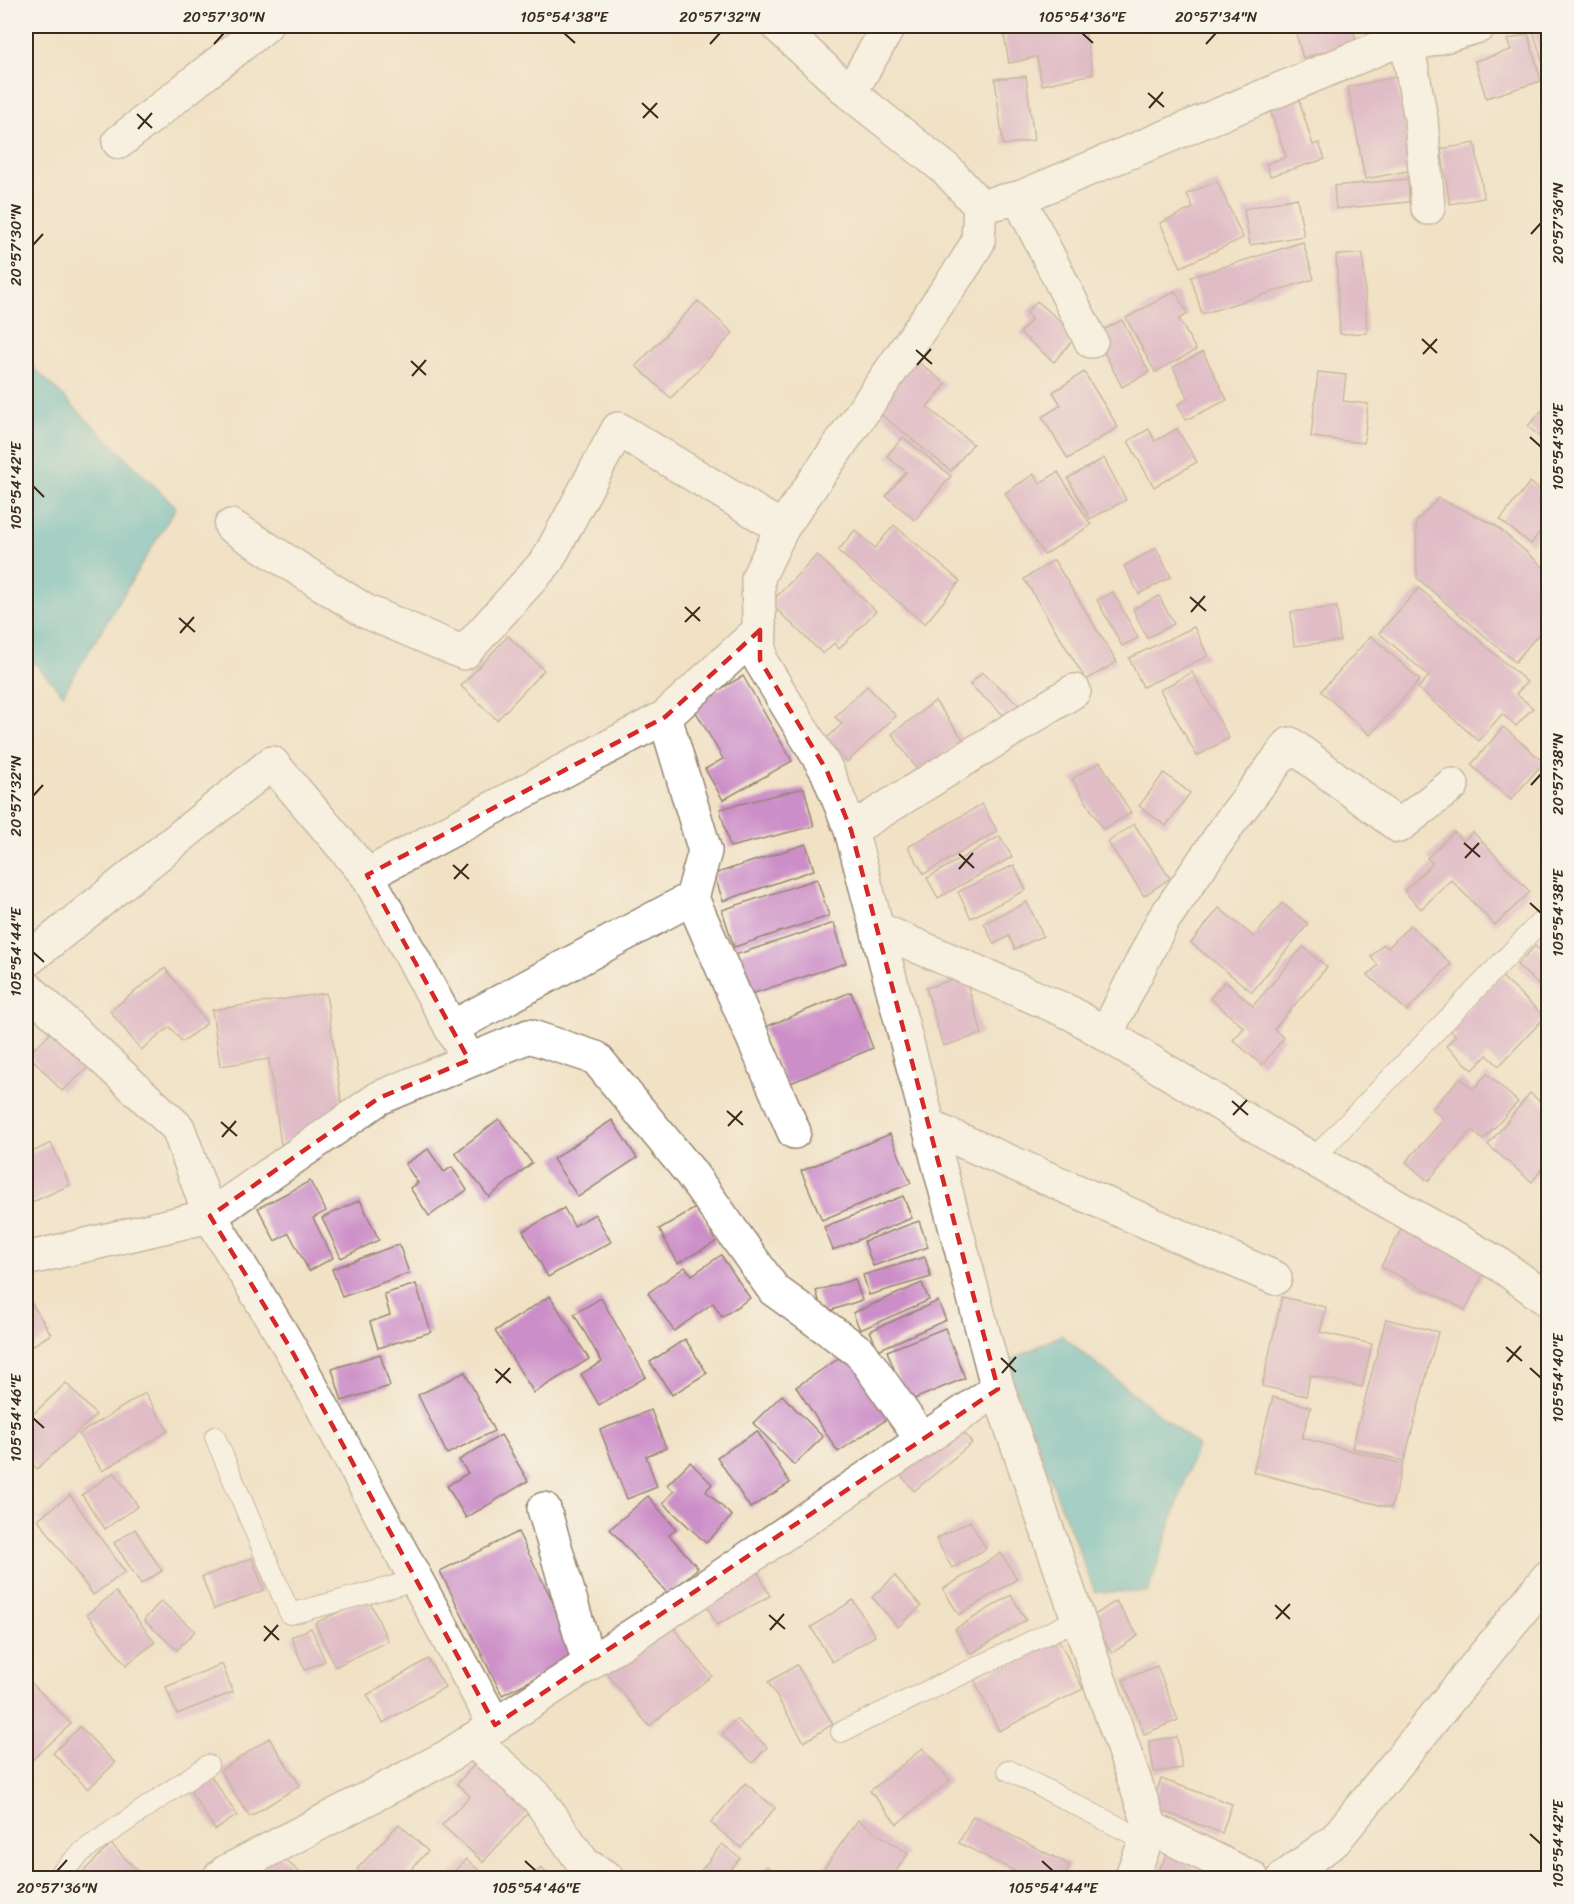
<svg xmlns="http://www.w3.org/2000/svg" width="1574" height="1904" font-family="Sriracha,sans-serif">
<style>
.water{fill:#48b7c0;stroke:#42706f;stroke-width:1.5}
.building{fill:#cc8ec8}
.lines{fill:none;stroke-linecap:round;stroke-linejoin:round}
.lane-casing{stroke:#968672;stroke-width:22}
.street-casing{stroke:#968672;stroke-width:36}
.lane{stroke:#fff;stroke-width:20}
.street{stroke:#fff;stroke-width:33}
.marked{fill:none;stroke:#d62828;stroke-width:4.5;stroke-dasharray:12 8;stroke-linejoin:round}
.ticks{fill:none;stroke:#3b2a1e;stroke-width:2}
.neatline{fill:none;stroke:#3b2a1e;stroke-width:2}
.ticks-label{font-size:15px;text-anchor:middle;fill:#3b2a1e}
</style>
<rect width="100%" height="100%" fill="#f7f3e8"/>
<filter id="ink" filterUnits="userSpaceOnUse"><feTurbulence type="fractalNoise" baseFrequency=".0167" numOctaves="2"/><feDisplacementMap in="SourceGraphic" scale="12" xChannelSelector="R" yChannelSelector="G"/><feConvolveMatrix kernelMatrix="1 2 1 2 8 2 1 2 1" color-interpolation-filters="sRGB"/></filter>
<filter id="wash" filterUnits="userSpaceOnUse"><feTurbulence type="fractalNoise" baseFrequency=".008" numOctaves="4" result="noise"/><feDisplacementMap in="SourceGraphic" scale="24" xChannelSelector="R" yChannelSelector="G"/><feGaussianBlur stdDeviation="1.35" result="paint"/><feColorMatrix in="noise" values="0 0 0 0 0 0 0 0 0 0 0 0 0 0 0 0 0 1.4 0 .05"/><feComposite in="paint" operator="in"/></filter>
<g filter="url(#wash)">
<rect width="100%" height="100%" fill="#f1e2c6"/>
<g class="water">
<path d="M26,360L176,507L63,694L26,654Z"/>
<path d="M1061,1335L1197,1445L1148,1592H1095L1005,1363Z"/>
</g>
<g id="blocks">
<g class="building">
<path d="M1049,26H1084L1093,74L1042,85L1037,57L1009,63L1004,34Z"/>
<path d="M1294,26H1352L1357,43L1303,58Z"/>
<path d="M1532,26H1548V59L1542,61Z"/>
<path d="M1528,34L1541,81L1486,98L1475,61L1511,50L1507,40Z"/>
<path d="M1026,76L1034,140L1003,145L995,79Z"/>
<path d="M1396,77L1413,170L1365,179L1348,87Z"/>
<path d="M1296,90L1313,145L1319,143L1325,159L1270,176L1266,164L1286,157L1270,110Z"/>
<path d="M1475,143L1484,198L1450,204L1441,149Z"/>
<path d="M1408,179L1409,202L1336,209L1334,186Z"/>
<path d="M1217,181L1243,238L1181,267L1160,223L1193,208L1187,194Z"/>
<path d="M1297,198L1304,236L1250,245L1244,209Z"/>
<path d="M1303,242L1314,279L1202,314L1191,277Z"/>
<path d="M1363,254L1367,333L1340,334L1336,255Z"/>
<path d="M1175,291L1188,314L1179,319L1196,350L1155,372L1126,318Z"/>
<path d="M698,301L733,333L671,398L636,366Z"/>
<path d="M1037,301L1077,335L1054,362L1020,333L1031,320L1027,312Z"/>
<path d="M1122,320L1149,372L1122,387L1095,334Z"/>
<path d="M1203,352L1227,400L1186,420L1178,404L1188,399L1173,367Z"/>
<path d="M913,358L946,384L927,407L973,444L951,471L873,408Z"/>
<path d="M1084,372L1118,427L1068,459L1042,417L1061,405L1053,392Z"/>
<path d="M1318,372L1346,375L1343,401L1368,404L1364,443L1311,437Z"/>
<path d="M1548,404V441L1546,443L1528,426Z"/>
<path d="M1149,429L1155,441L1177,429L1197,462L1154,487L1128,441Z"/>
<path d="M903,437L951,476L915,520L886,496L906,472L887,456Z"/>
<path d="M1104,458L1126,500L1090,519L1068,478Z"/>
<path d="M1058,472L1091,525L1044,555L1005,493L1034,474L1040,483Z"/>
<path d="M1530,482L1548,497V521L1531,544L1500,520Z"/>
<path d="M1438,498L1495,525L1548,571V581L1544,586L1548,590V623L1515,662L1417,578L1416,522Z"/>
<path d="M894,525L960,581L925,624L838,551L855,530L875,548Z"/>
<path d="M1156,548L1171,577L1139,594L1124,566Z"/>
<path d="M817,555L876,611L839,649L834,643L823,654L770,603Z"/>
<path d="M1054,560L1117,662L1086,680L1024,579Z"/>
<path d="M1419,588L1527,682L1516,694L1533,708L1516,726L1502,714L1479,741L1418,688L1429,676L1379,633Z"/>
<path d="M1113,592L1138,638L1122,646L1097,600Z"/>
<path d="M1159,596L1174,624L1147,638L1133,609Z"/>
<path d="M1337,607L1340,641L1294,646L1291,612Z"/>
<path d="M1194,627L1208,656L1143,687L1129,658Z"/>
<path d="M508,636L544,670L497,720L461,686Z"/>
<path d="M1371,636L1420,680L1370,735L1321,691Z"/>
<path d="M982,672L1020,706L1008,719L970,685Z"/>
<path d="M1192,672L1229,738L1197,756L1160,690Z"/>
<path d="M743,676L792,761L723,800L705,769L723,759L692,705Z"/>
<path d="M867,686L896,716L847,762L826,739L842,724L835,717Z"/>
<path d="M935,701L963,739L919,772L892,734Z"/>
<path d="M1503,727L1544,762L1511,800L1471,765Z"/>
<path d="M1100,762L1131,813L1103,829L1072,779Z"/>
<path d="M1164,773L1190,793L1166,826L1139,806Z"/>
<path d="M804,788L814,826L730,847L720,809Z"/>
<path d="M982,804L997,831L924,874L908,847Z"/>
<path d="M1134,824L1170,878L1144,896L1108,842Z"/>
<path d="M1454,832L1463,841L1473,832L1530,892L1495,925L1451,880L1421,909L1404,891L1433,863L1427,858Z"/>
<path d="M1000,836L1012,857L938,898L927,878Z"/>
<path d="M806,844L814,870L723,901L714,874Z"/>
<path d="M1014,865L1026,890L971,918L958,892Z"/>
<path d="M817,879L829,916L734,947L722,910Z"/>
<path d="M1027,902L1043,936L1015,949L1009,936L994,944L984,923Z"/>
<path d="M1282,903L1308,924L1252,992L1191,943L1219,908L1254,937Z"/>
<path d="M834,923L846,963L748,995L735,955Z"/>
<path d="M1410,925L1451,964L1407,1011L1368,975L1378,965L1371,957L1383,944L1388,948Z"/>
<path d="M1535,946L1548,958V993L1517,965Z"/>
<path d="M1303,947L1327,967L1274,1029L1284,1038L1262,1065L1233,1040L1244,1028L1210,998L1225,981L1253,1006Z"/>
<path d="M165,968L207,1023L182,1042L170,1027L141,1050L110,1011Z"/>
<path d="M1500,975L1545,1017L1499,1066L1487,1055L1473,1070L1446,1046L1456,1036L1449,1029Z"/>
<path d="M965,976L982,1034L943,1046L926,988Z"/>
<path d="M851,992L873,1048L786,1085L763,1028Z"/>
<path d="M326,993L342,1106L281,1145L269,1059L220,1066L212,1010Z"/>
<path d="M52,1032L72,1053L79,1046L94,1062L62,1091L28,1054Z"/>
<path d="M1487,1074L1518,1102L1483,1140L1472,1130L1428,1181L1406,1162L1444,1119L1432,1109L1460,1078L1473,1089Z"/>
<path d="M1530,1093L1548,1108V1161L1532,1182L1488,1145Z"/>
<path d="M499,1119L532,1163L489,1197L455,1153Z"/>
<path d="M612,1120L637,1158L578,1197L553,1159Z"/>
<path d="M890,1134L911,1183L822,1220L801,1171Z"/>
<path d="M51,1143L70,1185L26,1205V1155Z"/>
<path d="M428,1149L444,1172L452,1167L467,1190L429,1216L410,1188L418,1183L405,1164Z"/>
<path d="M310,1181L326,1211L313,1218L333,1258L309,1271L289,1233L275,1241L258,1208Z"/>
<path d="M903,1196L912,1218L833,1250L824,1227Z"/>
<path d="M360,1200L379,1240L341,1258L322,1218Z"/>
<path d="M697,1207L716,1242L678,1263L659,1229Z"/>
<path d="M564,1208L574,1226L595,1214L611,1242L548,1277L523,1231Z"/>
<path d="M919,1221L928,1247L873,1266L864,1241Z"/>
<path d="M1403,1226L1486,1269L1465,1310L1381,1267Z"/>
<path d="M399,1244L409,1273L342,1297L332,1269Z"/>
<path d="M721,1255L750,1298L722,1317L713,1303L674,1331L648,1293L685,1267L692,1275Z"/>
<path d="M925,1257L931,1277L869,1295L863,1275Z"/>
<path d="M855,1279L862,1300L823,1313L816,1291Z"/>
<path d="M922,1283L929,1300L860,1330L853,1313Z"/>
<path d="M416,1284L431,1332L378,1348L370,1322L390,1315L384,1294Z"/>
<path d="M26,1294L51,1334L26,1350Z"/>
<path d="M550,1296L589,1359L534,1393L495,1331Z"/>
<path d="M1282,1297L1326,1307L1320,1332L1372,1344L1362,1387L1310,1375L1306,1396L1262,1386Z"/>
<path d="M601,1298L646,1377L599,1405L581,1374L602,1362L574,1314Z"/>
<path d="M938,1301L946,1320L878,1350L870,1331Z"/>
<path d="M1386,1319L1438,1332L1404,1461L1352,1448Z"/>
<path d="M945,1328L965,1378L907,1402L887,1351Z"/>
<path d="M685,1339L707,1373L672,1395L650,1362Z"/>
<path d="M850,1351L893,1415L838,1452L796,1387Z"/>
<path d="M380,1354L390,1386L342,1401L332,1369Z"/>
<path d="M465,1372L494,1431L447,1454L418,1395Z"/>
<path d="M66,1383L96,1415L37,1469L26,1456V1421Z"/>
<path d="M145,1393L168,1431L102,1471L79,1434Z"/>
<path d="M782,1395L823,1437L794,1465L753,1423Z"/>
<path d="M1273,1397L1311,1407L1302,1438L1403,1464L1391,1508L1253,1472Z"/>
<path d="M651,1410L666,1448L646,1456L657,1487L627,1499L600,1430Z"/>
<path d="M959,1426L972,1443L914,1491L900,1474Z"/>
<path d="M757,1431L790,1483L750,1508L717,1457Z"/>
<path d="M501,1435L528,1481L466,1518L447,1486L468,1473L459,1460Z"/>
<path d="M690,1462L712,1484L706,1491L732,1516L706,1543L663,1503L674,1491L667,1485Z"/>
<path d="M114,1472L138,1506L105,1529L82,1495Z"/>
<path d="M70,1495L125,1572L93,1595L38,1519Z"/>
<path d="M648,1496L676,1529L669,1535L698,1568L668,1594L610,1529Z"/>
<path d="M970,1521L986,1549L952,1568L936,1539Z"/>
<path d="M135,1529L162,1571L141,1584L114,1543Z"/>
<path d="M518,1532L580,1656L502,1695L440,1571Z"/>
<path d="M1001,1553L1017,1579L959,1615L943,1589Z"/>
<path d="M252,1558L264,1590L214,1609L202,1577Z"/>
<path d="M756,1569L770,1596L717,1625L703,1598Z"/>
<path d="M895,1576L921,1606L898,1627L872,1597Z"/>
<path d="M116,1592L155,1642L126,1665L87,1614Z"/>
<path d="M1011,1595L1026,1620L971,1654L955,1629Z"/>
<path d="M368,1598L388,1641L335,1667L315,1623Z"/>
<path d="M853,1600L875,1636L832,1662L811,1627Z"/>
<path d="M161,1601L195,1631L177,1650L144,1620Z"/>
<path d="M1116,1601L1138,1636L1112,1653L1090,1618Z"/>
<path d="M668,1621L712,1676L649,1726L605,1671Z"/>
<path d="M311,1628L325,1661L305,1670L291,1637Z"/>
<path d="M1058,1638L1083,1689L999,1731L974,1679Z"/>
<path d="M428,1659L445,1687L383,1723L367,1695Z"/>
<path d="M222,1664L233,1692L177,1714L166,1687Z"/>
<path d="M797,1665L833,1724L804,1742L768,1682Z"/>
<path d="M1157,1666L1178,1720L1144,1734L1123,1680Z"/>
<path d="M26,1677L71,1724L28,1764L26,1761Z"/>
<path d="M736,1719L767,1747L753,1763L722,1735Z"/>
<path d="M80,1727L115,1763L88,1789L53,1753Z"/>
<path d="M1177,1737L1182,1768L1154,1772L1149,1741Z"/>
<path d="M269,1738L300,1785L250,1817L220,1771Z"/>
<path d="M923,1748L950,1781L897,1824L870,1791Z"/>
<path d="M476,1763L529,1812L483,1862L442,1825L470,1796L457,1784Z"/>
<path d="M209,1773L237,1815L215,1830L188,1787Z"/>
<path d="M1161,1779L1232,1804L1222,1833L1151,1807Z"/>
<path d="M745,1783L775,1808L741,1848L711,1823Z"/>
<path d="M973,1816L1070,1865L1063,1878H1028L959,1843Z"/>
<path d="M858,1820L908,1854L891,1878H817Z"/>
<path d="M399,1824L428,1851L403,1878H367L357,1869Z"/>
<path d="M111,1844L138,1871L131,1878H82L79,1876Z"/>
<path d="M722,1844L740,1858L723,1878H695Z"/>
<path d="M275,1851L306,1878H250Z"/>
<path d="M1167,1854L1206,1874L1204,1878H1155Z"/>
<path d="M466,1859L482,1873L477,1878H448Z"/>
<path d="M767,1866L782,1878H757Z"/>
<path d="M541,1868L552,1878H531Z"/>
</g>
</g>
</g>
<g filter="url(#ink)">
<use href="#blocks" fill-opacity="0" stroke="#968672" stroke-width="1.5"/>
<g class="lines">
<g class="lane-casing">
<g id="lane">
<path d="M1313,1159L1548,914"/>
<path d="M215,1437L290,1614L417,1580"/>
<path d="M841,1732L1078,1619"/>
<path d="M1008,1770L1146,1841"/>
<path d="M56,1878L83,1851L208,1765"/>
</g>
</g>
<g class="street-casing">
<g id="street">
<path d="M778,26L850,93L947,170L980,206L978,242L965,264L782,528L758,578L760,660L827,771L851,830L998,1389L1151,1828L1131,1878"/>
<path d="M1406,37L1421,119L1428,208"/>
<path d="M850,93L889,26"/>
<path d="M119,142L265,26"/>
<path d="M1019,198L1091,341"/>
<path d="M980,206L1019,198L1406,37L1416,44L1479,26"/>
<path d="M231,526L365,611L464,653L547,561L618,429L782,528"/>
<path d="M665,717L705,851L692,898L794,1132"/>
<path d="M851,830L1074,691"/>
<path d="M367,875L665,717L760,630"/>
<path d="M878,929L1071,1013L1279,1140L1502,1266L1548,1300"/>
<path d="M26,961L272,763L367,875L469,1060"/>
<path d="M26,987L178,1128L210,1216L292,1351L495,1725"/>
<path d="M451,1028L692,898"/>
<path d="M1106,1034L1162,922L1231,821L1290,744L1399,826L1452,785"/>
<path d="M930,1127L1275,1278"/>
<path d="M26,1259L210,1216L379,1098L529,1036L596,1058L690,1172L774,1290L861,1353L922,1440"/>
<path d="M544,1509L589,1664"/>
<path d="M472,1740L537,1797L584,1864L607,1878"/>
<path d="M1151,1828L1252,1878"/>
<path d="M219,1878L226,1872L445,1758L682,1603L998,1389"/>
<path d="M1284,1878L1335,1840L1548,1577"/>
</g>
</g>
<use href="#lane" class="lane"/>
<use href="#street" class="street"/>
</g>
</g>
<path d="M0 0H1574V1904H0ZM760,630V660L827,771L851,830L998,1389L495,1725L292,1351L210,1216L379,1098L469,1060L367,875L665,717Z" fill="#f1e2c6" fill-opacity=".55" fill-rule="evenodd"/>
<path class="marked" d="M760,630V660L827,771L851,830L998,1389L495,1725L292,1351L210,1216L379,1098L469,1060L367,875L665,717Z"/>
<path class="ticks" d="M564,33L575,43M1082,33L1093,43M214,44L224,33M710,44L720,33M1206,44L1216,33M1148,93L1164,107M642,103L658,118M1149,108L1163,92M137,114L152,128M643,118L657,103M138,129L152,113M1531,234L1541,223M33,245L43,234M1422,339L1437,353M916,350L932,364M1423,354L1437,339M411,361L426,375M917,365L931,349M412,376L426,360M1530,437L1541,447M33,486L44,497M1190,597L1206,611M685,607L700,621M1191,612L1205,596M179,618L195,632M685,622L700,607M180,633L194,617M1531,785L1541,774M33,796L43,785M1464,843L1480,857M959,854L974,868M1465,858L1479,843M453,865L469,879M959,869L973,853M454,879L468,864M1530,903L1541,913M33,952L44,962M1232,1101L1248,1115M727,1111L743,1125M1233,1115L1247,1100M221,1122L237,1136M728,1126L742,1111M222,1137L236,1121M1506,1347L1522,1361M1001,1358L1016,1372M1507,1362L1521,1346M1530,1368L1541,1378M495,1369L511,1383M1002,1373L1016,1357M496,1383L510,1368M33,1418L44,1428M1275,1605L1290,1619M769,1615L785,1629M1276,1619L1290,1604M264,1626L279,1640M770,1630L784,1614M264,1641L278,1625M1530,1834L1541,1844M525,1861L536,1871M1042,1861L1053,1871M57,1871L67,1860"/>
<rect width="1574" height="1904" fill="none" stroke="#f7f3e8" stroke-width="66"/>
<rect x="33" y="33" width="1508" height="1838" class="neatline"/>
<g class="ticks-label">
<text x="224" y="22">20°57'30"N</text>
<text x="564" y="22">105°54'38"E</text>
<text x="720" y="22">20°57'32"N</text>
<text x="1082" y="22">105°54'36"E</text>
<text x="1216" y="22">20°57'34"N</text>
<text transform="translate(1558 223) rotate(-90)" y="5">20°57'36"N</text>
<text transform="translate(16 245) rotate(-90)" y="5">20°57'30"N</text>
<text transform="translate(1558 447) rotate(-90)" y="5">105°54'36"E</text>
<text transform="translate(16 486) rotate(-90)" y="5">105°54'42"E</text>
<text transform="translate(1558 774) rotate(-90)" y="5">20°57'38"N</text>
<text transform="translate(16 796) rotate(-90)" y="5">20°57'32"N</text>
<text transform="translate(1558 913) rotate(-90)" y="5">105°54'38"E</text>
<text transform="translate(16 952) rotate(-90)" y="5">105°54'44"E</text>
<text transform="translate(1558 1378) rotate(-90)" y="5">105°54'40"E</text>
<text transform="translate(16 1418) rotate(-90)" y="5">105°54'46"E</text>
<text transform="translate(1558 1844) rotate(-90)" y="5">105°54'42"E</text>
<text x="57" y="1893">20°57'36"N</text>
<text x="536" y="1893">105°54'46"E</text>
<text x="1053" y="1893">105°54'44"E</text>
</g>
</svg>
